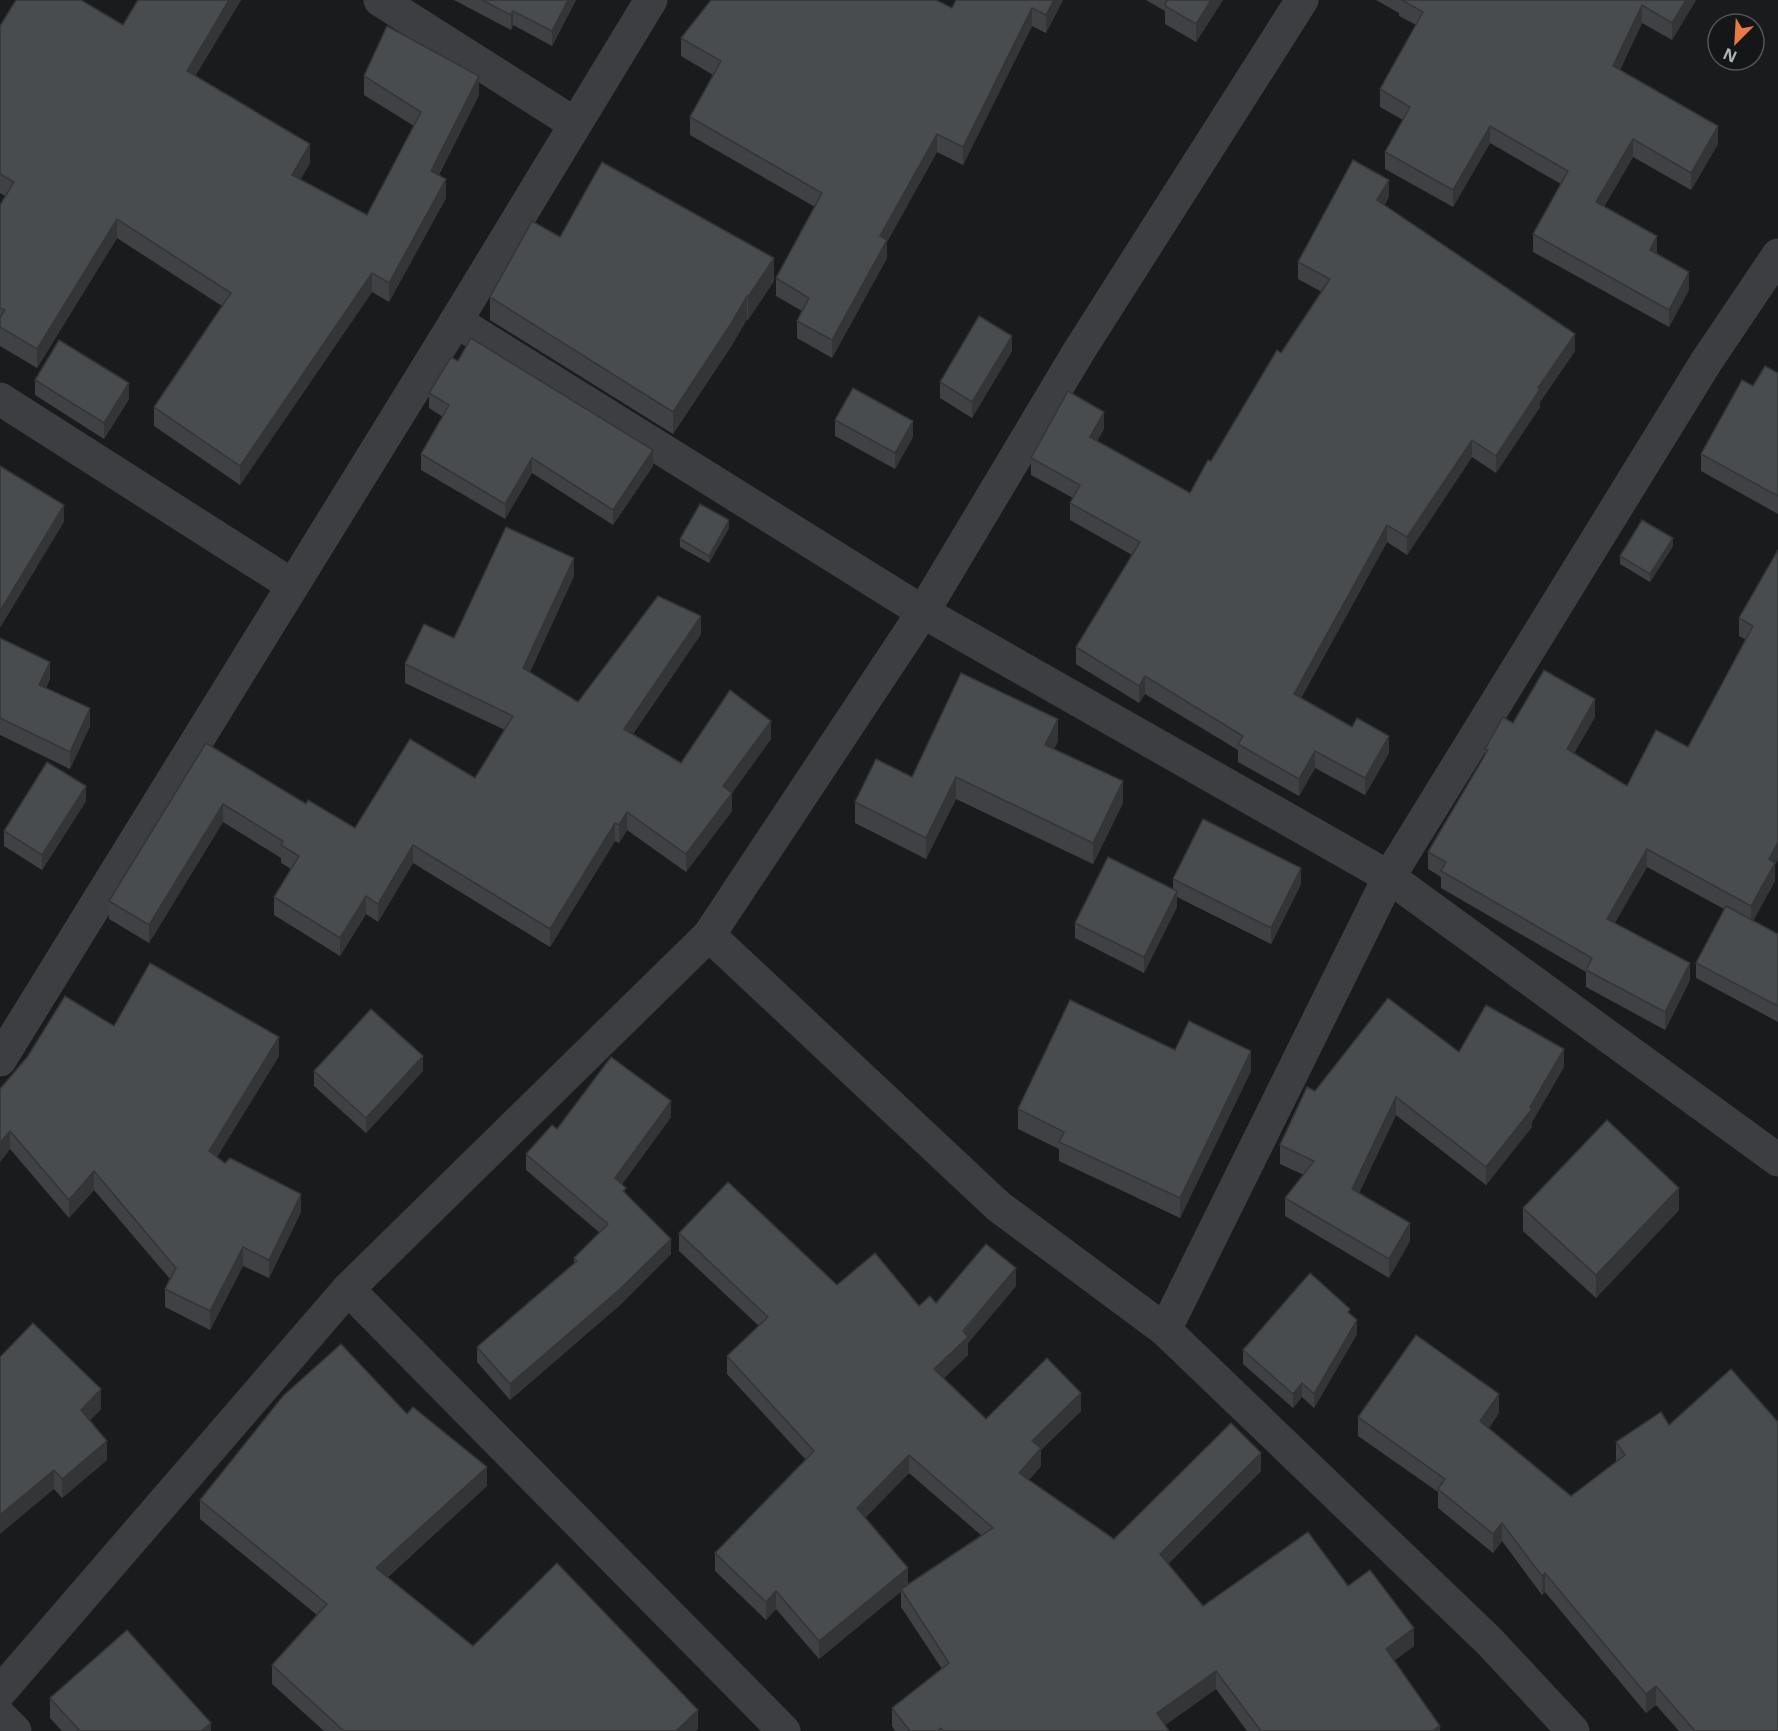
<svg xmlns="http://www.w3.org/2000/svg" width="1778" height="1731" font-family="'Noto Sans',sans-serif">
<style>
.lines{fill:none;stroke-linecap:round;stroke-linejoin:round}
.minor{stroke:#3c3e41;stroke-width:33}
.wall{fill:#3f4144;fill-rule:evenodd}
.shaded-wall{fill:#333537}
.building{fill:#494c4f;stroke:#333537;stroke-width:1.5}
</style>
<rect width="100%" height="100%" fill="#1a1b1d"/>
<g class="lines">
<g class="minor">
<path d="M380,0L575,124"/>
<path d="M456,321L923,612L1389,877L1778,1160"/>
<path d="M0,399L292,585"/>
<path d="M709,935L998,1206L1165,1330"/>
<path d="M0,1060L456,321L651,0"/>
<path d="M0,1692L348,1289"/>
<path d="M0,1716L15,1731"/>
<path d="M784,1731L348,1289L709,935L923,612L1079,351L1302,0"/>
<path d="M1573,1731L1489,1641L1165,1330L1389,877L1706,362L1778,255"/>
</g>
</g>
<g class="wall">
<path d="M138,0H241L195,76L310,163L300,180L367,215L414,126L364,95V76L479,95L439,175L446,198L389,302L372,292L240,485L154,426V407L222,306L117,238L37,368L0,346V205L5,196L0,193V26L123,25Z"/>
<path d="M454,0H576L552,46L513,25L511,30Z"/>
<path d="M1063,0L1046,33L1032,26L963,165L937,152L887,242V258L832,358L797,338V321L802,311L776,296V278L815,207L690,135V117L713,75L681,56V38L952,8Z"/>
<path d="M1146,0H1223L1196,42L1165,24V11Z"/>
<path d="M1376,0H1696L1672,40L1642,23L1620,70L1718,144L1691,190L1633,157L1604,207L1657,253V254L1689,290L1669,327L1533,252V234L1561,184L1490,143L1453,207L1385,169V152L1403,120L1380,107V89L1416,25L1399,16V13Z"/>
<path d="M1389,197L1384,205L1575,351L1540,402V407L1496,473L1472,457L1407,555L1387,542L1301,698L1389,753L1365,795L1315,768L1299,796L1238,762V750L1145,694L1139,703L1076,664V647L1132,555L1070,520V503L1073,498L1031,475V458L1104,429L1097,441L1190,493L1322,292L1298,279V262Z"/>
<path d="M560,237L774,281L748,320L747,319L732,345L673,434L490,320V297Z"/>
<path d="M1012,351L972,418L940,398V382Z"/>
<path d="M1778,373V514L1701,471V454L1753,386Z"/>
<path d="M35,380L129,399L104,439L35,395Z"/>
<path d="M429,393L653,466L613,525L532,473L505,519L421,470V454L443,417L429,408Z"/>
<path d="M835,420L913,437L895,469L835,436Z"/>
<path d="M729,528L709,563L680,547V539Z"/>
<path d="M1673,546L1650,582L1620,564V556Z"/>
<path d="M1778,550L1775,881L1753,921L1778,934V1022L1696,978V963L1724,909L1647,867L1614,923L1690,980L1665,1030L1586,987V972L1441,888V877L1428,869V852L1485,755V749L1513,723L1595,717L1574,753L1627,786L1688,747L1746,640L1739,636V618Z"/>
<path d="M574,576L530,672L578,702L701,634L633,734L681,763L771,739L732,793V811L686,872L627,830L619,843L615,841L550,947L413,863L378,922L366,914L340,956L274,915V897L291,869L281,863V858L223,822L149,943L109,919V901L206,743L306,804L355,828L475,778L505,730L405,683V664Z"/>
<path d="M0,638L50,679L46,688L90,726L70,769L0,735Z"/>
<path d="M1058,741L1054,749L1123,803L1093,864L956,799L926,859L855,823V802L912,777Z"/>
<path d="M86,801L42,870L4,846V831Z"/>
<path d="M1173,879L1301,884L1271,944L1177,897V907L1144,973L1075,938V923L1173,889Z"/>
<path d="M114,1026L279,1056L217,1157L225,1163L301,1212L269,1278L243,1266L210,1330L165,1307V1289L170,1279L94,1190L69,1218L10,1149L0,1162V1089Z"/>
<path d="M1175,1050L1251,1071L1180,1218L1059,1161V1149L1018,1129V1109Z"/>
<path d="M1459,1052L1564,1067L1532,1122V1127L1486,1185L1396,1115L1359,1193L1410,1241L1389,1278L1285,1216V1198L1304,1175L1280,1164V1145L1315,1091Z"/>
<path d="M314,1071H423L366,1133L314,1086Z"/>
<path d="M671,1117L622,1184L626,1194L671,1254L620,1305L510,1400L477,1362V1347L574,1263V1258L600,1233L526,1170V1154L557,1129Z"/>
<path d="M1523,1208L1679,1210L1596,1298L1523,1231Z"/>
<path d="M679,1233L837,1285L919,1306L1016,1286L968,1343V1355L944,1378L986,1419L1081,1411L1041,1450V1466L1029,1480L1114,1539L1261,1471L1168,1564L1203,1606L1348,1586L1414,1646L1394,1660L1440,1731H1247L1216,1689L1165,1725L1169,1731H895L892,1726V1708L942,1669L901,1607V1591L819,1659L776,1609L766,1620L715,1571V1553L806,1460L727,1374V1356L759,1326L679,1251ZM909,1473L982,1536L908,1585L865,1518Z"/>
<path d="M1350,1314L1357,1334L1314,1408L1302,1397L1293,1408L1243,1364V1350Z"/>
<path d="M0,1357L101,1409L90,1420L107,1460L62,1498L54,1489Z"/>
<path d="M1661,1412L1778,1731H1679L1656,1705L1646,1713L1545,1592L1542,1595L1502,1541L1493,1553L1438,1508V1492L1358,1436V1417L1499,1413L1489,1428L1571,1496L1617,1462L1616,1460V1442Z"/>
<path d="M407,1414L487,1486L388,1577L473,1646L698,1729L695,1731H324L272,1684V1665L317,1615L200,1519V1500Z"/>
<path d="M50,1698L211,1731H62L50,1718Z"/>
</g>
<g class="shaded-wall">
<path d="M229,0H241L187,90V71Z"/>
<path d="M568,0H576L552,46V31Z"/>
<path d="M1054,0H1063L1046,33V15Z"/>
<path d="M1211,0H1223L1196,42V24Z"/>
<path d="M1686,0H1696L1672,40V23Z"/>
<path d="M1642,5V23L1613,84V66Z"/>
<path d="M1032,8V26L963,165V147Z"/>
<path d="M513,11V25L511,30V15Z"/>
<path d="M479,76V95L431,190V171Z"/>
<path d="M1490,126V143L1453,207V190Z"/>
<path d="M1718,126V144L1691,190V173Z"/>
<path d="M937,134V152L887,242V258L832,358V340L880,236Z"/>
<path d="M1633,139V157L1596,220V202Z"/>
<path d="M310,144V163L292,194V175Z"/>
<path d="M446,179V198L389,302V283Z"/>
<path d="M1389,180V197L1377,218V200Z"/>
<path d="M117,219V238L37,368V349Z"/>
<path d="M1657,236V253L1650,268V250Z"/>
<path d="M774,258V281L748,320V297Z"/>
<path d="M1689,272V290L1669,327V310Z"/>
<path d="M372,273V292L240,485V466Z"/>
<path d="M747,296V319L732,345L673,434V412Z"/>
<path d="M1575,334V351L1540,402V407L1496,473V456L1538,388Z"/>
<path d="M1012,336V351L972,418V402Z"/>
<path d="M129,383V399L104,439V423Z"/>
<path d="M1104,412V429L1090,454V437Z"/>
<path d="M913,421V437L895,469V453Z"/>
<path d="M1472,440V457L1407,555V537Z"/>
<path d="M653,450V466L613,525V510Z"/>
<path d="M532,458V473L505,519V504Z"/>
<path d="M64,505V522L0,628V611Z"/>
<path d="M729,520V528L709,563V556Z"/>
<path d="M1387,525V542L1294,711V694Z"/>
<path d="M1673,538V546L1650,582V574Z"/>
<path d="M574,558V576L523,686V668Z"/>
<path d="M701,616V634L624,747V729Z"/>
<path d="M50,662V679L39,702V685Z"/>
<path d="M1145,676V694L1139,703V686Z"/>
<path d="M1595,699V717L1567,766V749Z"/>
<path d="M90,708V726L70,769V752Z"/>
<path d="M1058,719V741L1045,767V745Z"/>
<path d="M771,721V739L732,793V811L686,872V854L723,786Z"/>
<path d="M1389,736V753L1365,795V778Z"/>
<path d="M1315,751V768L1299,796V779Z"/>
<path d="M956,777V799L926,859V838Z"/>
<path d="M1123,781V803L1093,864V843Z"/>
<path d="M86,786V801L42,870V855Z"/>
<path d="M223,804V822L149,943V925Z"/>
<path d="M627,812V830L619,843V825Z"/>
<path d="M615,823V841L550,947V929Z"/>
<path d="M1778,842V860L1775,865V881L1751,924V906L1769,859Z"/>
<path d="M413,845V863L378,922V904Z"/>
<path d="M1647,849V867L1607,937V919Z"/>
<path d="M1301,868V884L1271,944V928Z"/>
<path d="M1177,891V907L1144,973V957Z"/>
<path d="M366,896V914L340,956V938Z"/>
<path d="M1690,963V980L1665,1030V1012Z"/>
<path d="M279,1037V1056L209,1170V1151Z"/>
<path d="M1564,1049V1067L1532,1122V1127L1486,1185V1167L1530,1107Z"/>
<path d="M1251,1051V1071L1180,1218V1198Z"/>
<path d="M423,1056V1071L366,1133V1118Z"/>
<path d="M1396,1097V1115L1352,1207V1189Z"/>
<path d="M671,1101V1117L615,1194V1178Z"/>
<path d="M10,1131V1149L0,1162V1143Z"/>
<path d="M94,1171V1190L69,1218V1200Z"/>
<path d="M1679,1188V1210L1596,1298V1275Z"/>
<path d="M301,1194V1212L269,1278V1260Z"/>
<path d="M1410,1223V1241L1389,1278V1259Z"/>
<path d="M671,1239V1254L620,1305L510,1400V1384Z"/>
<path d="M243,1247V1266L210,1330V1311Z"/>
<path d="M1016,1268V1286L968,1343V1355L934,1387V1369Z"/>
<path d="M1357,1320V1334L1314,1408V1394Z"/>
<path d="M1302,1383V1397L1293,1408V1394Z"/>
<path d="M101,1389V1409L81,1429V1410Z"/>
<path d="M1081,1393V1411L1041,1450V1466L1019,1491V1473L1032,1441Z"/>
<path d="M1499,1394V1413L1480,1440V1421Z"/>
<path d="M107,1441V1460L62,1498V1479Z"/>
<path d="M1261,1453V1471L1160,1572V1554Z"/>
<path d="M909,1455V1473L857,1526V1508Z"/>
<path d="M487,1467V1486L376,1587V1568Z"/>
<path d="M54,1470V1489L0,1534V1515Z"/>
<path d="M1502,1523V1541L1493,1553V1534Z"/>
<path d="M908,1568V1586L819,1659V1641Z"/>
<path d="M1545,1573V1592L1542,1595V1576Z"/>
<path d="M776,1591V1609L766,1620V1602Z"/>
<path d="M1414,1628V1646L1386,1667V1649Z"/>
<path d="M1216,1671V1689L1157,1731V1713Z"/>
<path d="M1656,1686V1705L1646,1713V1694Z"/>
<path d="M698,1710V1729L695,1731H676Z"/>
<path d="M211,1723V1731H201Z"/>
<path d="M1440,1726V1731H1432Z"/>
</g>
<g class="building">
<path d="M16,0H81L123,25L138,0H229L187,71L310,144L292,175L367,215L421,112L364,76L387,26L479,76L431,171L446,179L389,283L372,273L240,466L154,407L231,293L117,219L37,349L0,327V318L5,310L0,308V205L14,182L0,174V26Z"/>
<path d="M482,0H568L552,31L513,11L511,15Z"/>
<path d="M711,0H936L952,8L956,0H1054L1046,15L1032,8L963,147L937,134L880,236L887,240L832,340L797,321L809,298L776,278L822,193L690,117L721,61L681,38Z"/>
<path d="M1167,0H1211L1196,24L1165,6Z"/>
<path d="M1402,0H1686L1672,23L1642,5L1613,66L1718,126L1691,173L1633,139L1596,202L1657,236L1650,250L1689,272L1669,310L1533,234L1568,171L1490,126L1453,190L1385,152L1410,107L1380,89L1423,12Z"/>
<path d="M1353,160L1389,180L1377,200L1575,334L1538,388L1540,389L1496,456L1472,440L1407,537L1387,525L1294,694L1352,727L1357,718L1389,736L1365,778L1315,751L1299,779L1238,744L1243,736L1145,676L1139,686L1076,647L1140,542L1070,503L1080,485L1031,458L1068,391L1104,412L1090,437L1190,493L1208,460L1211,461L1277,350L1281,353L1330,279L1298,262Z"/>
<path d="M602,162L774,258L748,297L747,296L732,322L673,412L490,297L532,221L560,237Z"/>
<path d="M979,316L1012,336L972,402L940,382Z"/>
<path d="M471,338L653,450L613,510L532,458L505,504L421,454L449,405L429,393L451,357L458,361Z"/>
<path d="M59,340L129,383L104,423L35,380Z"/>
<path d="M1765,366L1778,373V496L1701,454L1742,380L1753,386Z"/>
<path d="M853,388L913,421L895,453L835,420Z"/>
<path d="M0,466L64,505L0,611Z"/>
<path d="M700,504L729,520L709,556L680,539Z"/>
<path d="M1642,520L1673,538L1650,574L1620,556Z"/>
<path d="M506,527L574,558L523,668L578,702L658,596L701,616L624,729L681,763L730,690L771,721L723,786L732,793L686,854L627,812L619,825L615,823L550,929L413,845L378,904L366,896L340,938L274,897L299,856L281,845L283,841L223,804L149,925L109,901L206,743L306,804L308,800L355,828L410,739L475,778L513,716L405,664L424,624L454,638Z"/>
<path d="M1778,550V842L1769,859L1775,863L1751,906L1647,849L1607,919L1690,963L1665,1012L1586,970L1592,958L1441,871L1446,862L1428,852L1488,750L1485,749L1503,717L1513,723L1544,670L1595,699L1567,749L1627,786L1656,730L1688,747L1753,626L1739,618Z"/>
<path d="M0,638L50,662L39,685L90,708L70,752L0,718Z"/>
<path d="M961,673L1058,719L1045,745L1123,781L1093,843L956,777L926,838L855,802L876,759L912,777Z"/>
<path d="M47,762L86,786L42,855L4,831Z"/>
<path d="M1203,819L1301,868L1271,928L1173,879Z"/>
<path d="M1108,857L1177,891L1144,957L1075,923Z"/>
<path d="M1726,906L1778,934V1006L1696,963Z"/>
<path d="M150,963L279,1037L209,1151L225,1163L230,1158L301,1194L269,1260L243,1247L210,1311L165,1289L176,1268L94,1171L69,1200L10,1131L0,1143V1089L28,1056L65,996L114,1026Z"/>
<path d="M1388,998L1459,1052L1486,1005L1564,1049L1530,1107L1532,1109L1486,1167L1396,1097L1352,1189L1410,1223L1389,1259L1285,1198L1314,1161L1280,1145L1307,1087L1315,1091Z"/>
<path d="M1070,1000L1175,1050L1189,1021L1251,1051L1180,1198L1059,1142L1064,1132L1018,1109Z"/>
<path d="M371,1009L423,1056L366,1118L314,1071Z"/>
<path d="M611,1057L671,1101L615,1178L626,1188L623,1191L671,1239L620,1289L510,1384L477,1347L577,1261L574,1258L608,1224L526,1154L552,1125L557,1129Z"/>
<path d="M1607,1120L1679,1188L1596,1275L1523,1208Z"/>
<path d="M728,1182L837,1285L875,1253L919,1306L930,1296L936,1303L986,1244L1016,1268L963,1331L968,1337L934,1369L986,1419L1047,1358L1081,1393L1032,1441L1041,1448L1019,1473L1114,1539L1231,1423L1261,1453L1160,1554L1203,1606L1308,1532L1348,1586L1370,1570L1414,1628L1386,1649L1440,1726L1432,1731H1261L1216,1671L1157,1713L1169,1731H944L941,1728L938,1731H910L892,1708L949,1663L901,1589L993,1528L909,1455L857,1508L908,1568L819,1641L776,1591L766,1602L715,1553L814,1451L727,1356L768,1317L679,1233Z"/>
<path d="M1310,1273L1350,1309L1348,1312L1357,1320L1314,1394L1302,1383L1293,1394L1243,1350Z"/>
<path d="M33,1323L101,1389L81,1410L107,1441L62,1479L54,1470L0,1515V1357Z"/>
<path d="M1416,1335L1499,1394L1480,1421L1571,1496L1625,1455L1616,1442L1661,1412L1669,1425L1731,1369L1778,1422V1731H1695L1656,1686L1646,1694L1545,1573L1542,1576L1502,1523L1493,1534L1438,1489L1445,1479L1358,1417Z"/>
<path d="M341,1344L407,1414L413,1407L487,1467L376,1568L473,1646L557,1563L698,1710L676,1731H344L272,1665L327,1604L200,1500L283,1396Z"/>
<path d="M127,1630L211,1723L201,1731H80L50,1698Z"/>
</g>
<g transform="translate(1736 42) rotate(204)"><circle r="28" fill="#151618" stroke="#525659" stroke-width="1.5"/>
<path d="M0-4.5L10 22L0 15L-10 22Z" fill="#ea7a45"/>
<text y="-9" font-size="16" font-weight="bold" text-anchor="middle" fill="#aeb7bb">N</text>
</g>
</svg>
